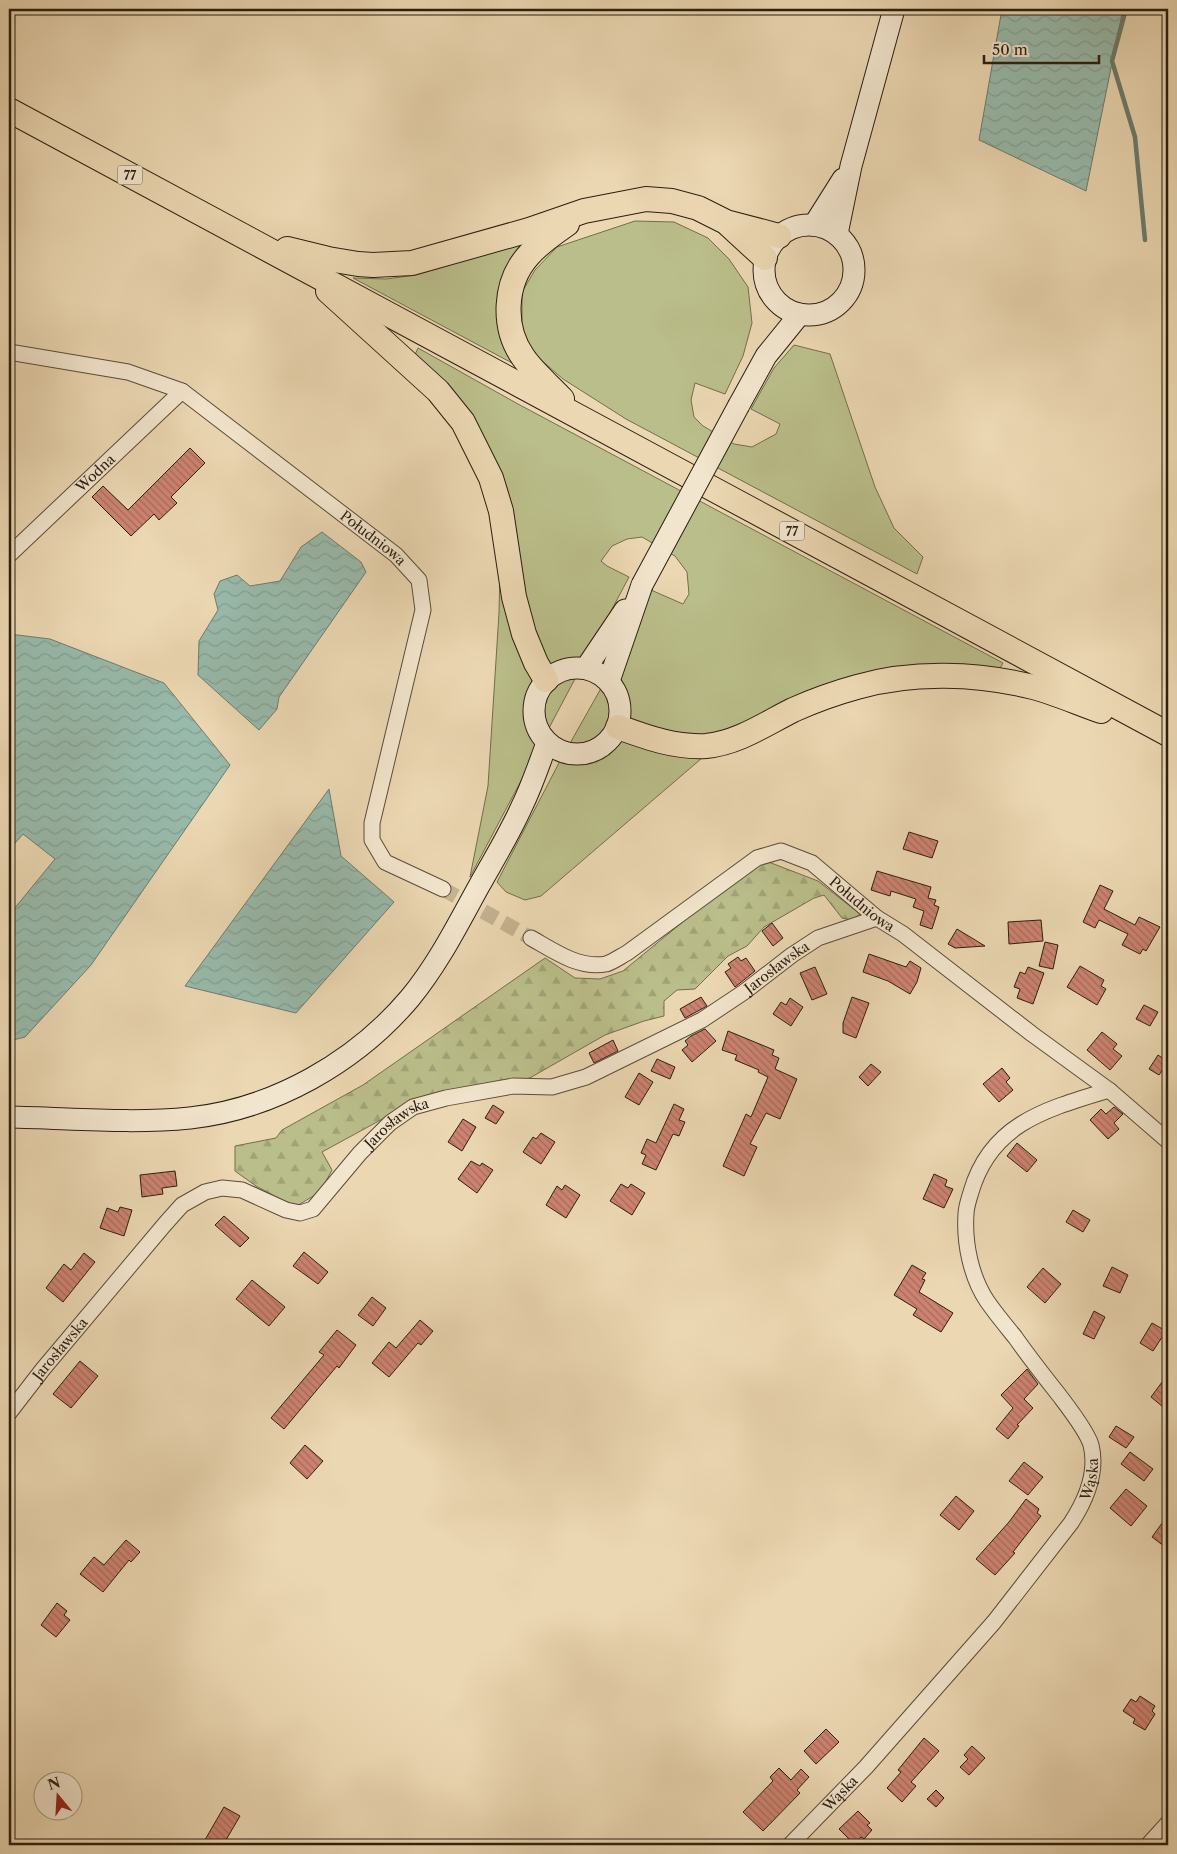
<svg xmlns="http://www.w3.org/2000/svg" width="1177" height="1854" font-family="'Libre Caslon Text',serif">
<style>
.grass{fill:#babe8a;stroke:#726e4c}
.forest{fill:url(#forest-firs);stroke:#726e4c}
.water{fill:url(#water-waves);stroke:#6c7c6d}
.lines{fill:none;stroke-linecap:round;stroke-linejoin:round}
.stream{stroke:#6c7c6d;stroke-width:4.5}
.building{fill:url(#building-back-hatch);stroke:#2b1e0f}
.minor-tunnel{stroke:#c5b291;stroke-width:15;stroke-dasharray:15 8;stroke-linecap:butt}
.minor-casing{stroke:#5b4c38;stroke-width:17}
.secondary-casing{stroke:#2b1e0f;stroke-width:23}
.primary-casing{stroke:#2b1e0f;stroke-width:26}
.minor{stroke:#f2e5cd;stroke-width:15}
.secondary{stroke:#f2e5cd;stroke-width:21}
.primary{stroke:#ebd7b2;stroke-width:24}
.secondary-bridge-casing{stroke:#2b1e0f;stroke-width:23;stroke-linecap:butt}
.secondary-bridge{stroke:#f2e5cd;stroke-width:21}
.labels{text-anchor:middle;dominant-baseline:central;stroke-width:4.5;stroke-linejoin:round;paint-order:stroke}
.shield{fill:#f2e5cd;stroke:#675a48;stroke-width:1}
.shield-label{font-size:12px;font-weight:bold;fill:#2b1e0f}
.street-label{font-size:14px;fill:#2b1e0f;stroke:#f2e5cd}
</style>
<defs>
<pattern id="forest-firs" width="22" height="20" patternUnits="userSpaceOnUse" patternTransform="scale(1.25)"><rect width="22" height="20" fill="#babe8a"/><path d="M5 1l3.5 6h-7zM16 11l3.5 6h-7z" fill="#a0a376"/></pattern>
<pattern id="water-waves" width="16" height="10" patternUnits="userSpaceOnUse" patternTransform="scale(1.25)"><rect width="16" height="10" fill="#98baab"/><path d="M0 5q4-4 8 0t8 0" fill="none" stroke="#839f92"/></pattern>
<pattern id="building-back-hatch" width="6" height="6" patternUnits="userSpaceOnUse" patternTransform="scale(1.25)"><rect width="6" height="6" fill="#cd8371"/><path d="M-1 5l2 2M0 0l6 6M5-1l2 2" fill="none" stroke="#a76b5b"/></pattern>
</defs>
<rect width="100%" height="100%" fill="#ebd7b2"/>
<filter id="stains"><feTurbulence type="fractalNoise" baseFrequency=".004" numOctaves="4"/><feColorMatrix values="0 0 0 0 .2 0 0 0 0 .09 0 0 0 0 .02 0 0 0 .5 -.17"/></filter>
<radialGradient id="worn" r=".72"><stop offset=".6" stop-color="#630" stop-opacity="0"/><stop offset="1" stop-color="#630" stop-opacity=".3"/></radialGradient>
<g class="grass">
<path d="M635,221L674,222L708,238L729,259L748,287L752,323L743,356L725,394L695,383L691,400L694,417L703,426L734,444L752,447L776,434L780,424L751,409L774,368L794,345L830,354L875,487L894,528L923,557L917,574L626,419L563,379L533,353L522,331V292L535,270L557,247Z"/>
<path d="M524,243C493,277 489,324 512,363L353,278L386,279L416,275Z"/>
<path d="M418,348L518,404L1003,663L999,670L915,667L702,758L541,896L525,900L506,892L497,882L560,761L617,660L651,590L683,604L689,594L687,572L675,556L642,537L627,539L612,546L601,561L607,566L629,577L470,877L488,786L499,613L500,566L497,542L478,467L414,357Z"/>
</g>
<path class="forest" d="M766,861L818,881L860,914L852,920L842,918L824,895L814,898L764,927L747,946L728,956L695,989L677,990L664,1001V1016L644,1021L605,1035L528,1079L410,1104L322,1152L332,1170L320,1192L295,1207L256,1186L235,1171V1146L276,1138L282,1130L363,1085L545,958L575,978L600,979L623,971L735,879Z"/>
<g class="water">
<path d="M1002,9H1123L1086,191L979,140Z"/>
<path d="M322,532L361,562L366,572L279,697L277,709L259,730L198,675L199,641L218,610L214,594L220,581L237,575L250,586L280,581L301,547Z"/>
<path d="M9,634L50,639L164,683L230,765L91,965L25,1037L9,1041V915L55,859L23,834L9,850Z"/>
<path d="M329,789L341,856L394,902L296,1013L185,986Z"/>
</g>
<g class="lines">
<path class="stream" d="M1126,9L1112,61L1135,137L1145,240"/>
</g>
<g class="building">
<path d="M190,448L205,463L171,497L177,503L159,520L154,514L131,536L92,497L103,486L128,510Z"/>
<path d="M909,832L938,841L932,858L903,849Z"/>
<path d="M877,871L931,887L928,898L936,900L934,905L939,907L932,929L920,925L924,911L913,907L916,899L891,891L890,896L871,890Z"/>
<path d="M1100,885L1113,891L1104,909L1135,925L1139,917L1160,927L1146,951L1143,949L1140,954L1122,945L1128,934L1099,920L1095,928L1083,922Z"/>
<path d="M1041,920L1043,941L1009,944L1008,922Z"/>
<path d="M772,923L783,938L773,946L762,931Z"/>
<path d="M957,929L985,946L955,948L948,944Z"/>
<path d="M1045,942L1058,945L1053,969L1039,966Z"/>
<path d="M869,954L906,967L910,961L921,968L917,982L910,994L888,981L863,972Z"/>
<path d="M738,957L741,961L746,958L755,971L735,987L725,972L731,968L728,964Z"/>
<path d="M1080,966L1104,980L1101,986L1106,989L1097,1005L1067,987Z"/>
<path d="M815,967L827,994L812,1000L800,973Z"/>
<path d="M1028,967L1044,973L1033,1004L1017,998L1020,989L1014,987L1020,972L1025,974Z"/>
<path d="M701,997L707,1006L685,1018L680,1009Z"/>
<path d="M852,997L869,1003L856,1038L843,1033V1023Z"/>
<path d="M790,998L803,1007L791,1026L773,1014L781,1002L786,1005Z"/>
<path d="M1144,1005L1158,1012L1150,1026L1136,1019Z"/>
<path d="M705,1029L716,1041L692,1062L682,1050L688,1045L685,1041L691,1036Z"/>
<path d="M728,1031L774,1050L772,1055L779,1058L775,1069L797,1079L780,1119L766,1113L750,1144L757,1147L744,1176L723,1166L746,1114L751,1117L768,1077L758,1072L759,1070L735,1060L737,1055L722,1050Z"/>
<path d="M1102,1032L1117,1044L1113,1049L1122,1056L1110,1070L1087,1050Z"/>
<path d="M613,1040L618,1051L594,1063L589,1053Z"/>
<path d="M1158,1055L1168,1062L1159,1075L1149,1069Z"/>
<path d="M657,1059L675,1067L670,1079L651,1071Z"/>
<path d="M871,1064L881,1072L868,1086L859,1077Z"/>
<path d="M1002,1068L1010,1078L1006,1082L1013,1090L999,1102L983,1084Z"/>
<path d="M639,1073L653,1082L639,1105L625,1097Z"/>
<path d="M674,1104L684,1109L679,1120L685,1122L679,1136L673,1134L656,1170L642,1164L646,1155L641,1153L647,1139L656,1143Z"/>
<path d="M493,1105L504,1112L496,1124L485,1118Z"/>
<path d="M1114,1107L1123,1114L1114,1123L1119,1129L1108,1139L1090,1120L1101,1109L1106,1114Z"/>
<path d="M463,1119L476,1127L462,1151L448,1142Z"/>
<path d="M541,1133L555,1142L541,1164L523,1152L533,1137L536,1139Z"/>
<path d="M1017,1143L1037,1160L1027,1172L1007,1156Z"/>
<path d="M471,1161L480,1166L482,1163L493,1170L477,1193L458,1179Z"/>
<path d="M175,1171L177,1186L162,1188L163,1194L142,1197L140,1175Z"/>
<path d="M934,1174L947,1180L945,1186L953,1189L944,1208L923,1199Z"/>
<path d="M621,1184L628,1188L631,1184L645,1193L632,1215L610,1201Z"/>
<path d="M565,1185L580,1195L566,1218L546,1205L557,1186L562,1190Z"/>
<path d="M120,1207L132,1210L124,1236L100,1228L107,1208L118,1212Z"/>
<path d="M1073,1210L1090,1220L1083,1232L1066,1222Z"/>
<path d="M224,1216L249,1238L240,1247L215,1225Z"/>
<path d="M304,1252L328,1272L318,1284L293,1266Z"/>
<path d="M84,1253L95,1262L63,1302L46,1288L64,1264L71,1270Z"/>
<path d="M912,1265L926,1273L922,1279L925,1280L919,1292L953,1313L941,1332L913,1315L917,1309L894,1295Z"/>
<path d="M1112,1267L1128,1275L1120,1293L1103,1286Z"/>
<path d="M1043,1268L1061,1284L1045,1303L1027,1287Z"/>
<path d="M252,1280L285,1307L269,1326L236,1299Z"/>
<path d="M372,1297L386,1308L373,1326L358,1315Z"/>
<path d="M1094,1311L1105,1317L1094,1339L1083,1334Z"/>
<path d="M420,1320L433,1331L421,1345L418,1343L389,1377L372,1363L389,1342L396,1348Z"/>
<path d="M1152,1323L1166,1331L1153,1351L1140,1343Z"/>
<path d="M337,1330L356,1345L339,1368L337,1366L284,1429L271,1418L324,1355L319,1352Z"/>
<path d="M80,1361L98,1376L71,1408L53,1394Z"/>
<path d="M1027,1369L1038,1384L1024,1399L1033,1408L1017,1425L1019,1426L1008,1439L996,1429L1013,1408L1001,1395Z"/>
<path d="M1168,1374V1411L1151,1397Z"/>
<path d="M1116,1426L1134,1437L1126,1448L1109,1437Z"/>
<path d="M305,1445L323,1461L307,1479L290,1463Z"/>
<path d="M1130,1452L1153,1469L1144,1481L1121,1464Z"/>
<path d="M1024,1462L1043,1477L1028,1495L1009,1481Z"/>
<path d="M1126,1489L1147,1506L1131,1526L1110,1508Z"/>
<path d="M956,1496L974,1511L959,1530L940,1515Z"/>
<path d="M1026,1499L1039,1509L1037,1513L1041,1516L1013,1552L1015,1553L995,1575L976,1559L1009,1522Z"/>
<path d="M1168,1515V1549L1152,1537Z"/>
<path d="M126,1540L140,1552L131,1562L129,1560L103,1592L80,1574L94,1557L104,1565Z"/>
<path d="M57,1603L67,1611L64,1615L70,1620L56,1637L41,1625Z"/>
<path d="M1140,1696L1155,1706L1152,1711L1155,1714L1145,1730L1133,1723L1135,1719L1123,1711L1131,1699L1136,1702Z"/>
<path d="M826,1729L839,1742L816,1764L804,1751Z"/>
<path d="M924,1738L939,1751L911,1782L916,1786L902,1802L887,1788L901,1772L898,1770Z"/>
<path d="M972,1746L985,1758L969,1775L960,1767L968,1759L964,1755Z"/>
<path d="M779,1768L791,1780L801,1769L809,1777L797,1790L800,1793L763,1831L743,1812L773,1781L770,1777Z"/>
<path d="M936,1790L944,1798L936,1807L927,1799Z"/>
<path d="M224,1807L240,1816L223,1845H202Z"/>
<path d="M858,1811L870,1823L867,1825L872,1830L864,1839L861,1837L854,1844L839,1829Z"/>
</g>
<g class="lines">
<path class="minor-tunnel" d="M443,889L531,938"/>
<g class="minor-casing">
<g id="minor">
<path id="s1" d="M9,352L128,372L182,391L396,555L419,580L423,610L372,823V840L385,862L443,889"/>
<path id="s2" d="M9,555L182,391"/>
<path id="s3" d="M531,938C554,951 579,969 606,964C613,962 621,956 627,953L757,858L781,851L812,863L877,918L903,934L1032,1034L1109,1090L1168,1141"/>
<path id="s4" d="M9,1413L43,1369L165,1224L182,1205L205,1192L222,1188L242,1190L286,1210L300,1213L313,1209L360,1153L390,1123L413,1107L446,1098L513,1086L552,1087L586,1077L702,1020L744,992L792,955L818,938L877,918"/>
<path id="s5" d="M790,1845L866,1767L994,1622L1071,1523C1086,1500 1098,1473 1091,1445C1087,1431 1068,1407 1059,1395C1044,1376 1029,1357 1015,1337C1006,1326 996,1314 987,1301C971,1277 964,1243 966,1214C966,1207 969,1199 971,1192C991,1123 1047,1109 1109,1090"/>
<path d="M1148,1845L1168,1823"/>
</g>
</g>
<g class="secondary-casing">
<g id="secondary">
<path d="M814,225L843,179"/>
<circle cx="809" cy="270" r="45"/>
<path d="M837,234L851,166L894,9"/>
<path d="M739,405L766,356L800,314"/>
<circle cx="577" cy="711" r="43"/>
<path d="M586,668L625,610"/>
<path d="M609,681L642,585"/>
<path d="M9,1117C69,1118 130,1124 190,1118C274,1109 356,1062 410,998C438,964 458,924 479,886C494,859 510,833 522,806C532,786 539,764 547,743"/>
</g>
</g>
<g class="primary-casing">
<g id="primary">
<path d="M9,110L1168,734"/>
<path d="M729,225L765,258"/>
<path d="M287,249L328,259L358,264L373,265L412,263L529,230L584,211L646,199L672,201L698,208L726,222L779,236"/>
<path d="M328,291L438,391L463,422L491,478L501,511L514,597L524,634L536,663L546,680"/>
<path d="M562,399C549,385 533,372 523,357C502,327 504,283 528,256C539,243 553,234 567,224"/>
<path d="M618,727C646,737 675,748 706,746C738,743 765,724 793,710C813,701 835,693 857,687C912,671 977,673 1033,687C1056,693 1078,703 1101,711"/>
</g>
</g>
<use href="#minor" class="minor"/>
<use href="#secondary" class="secondary"/>
<use href="#primary" class="primary"/>
<g class="secondary-bridge-casing">
<path id="secondary-bridge" d="M642,585L739,405"/>
</g>
<use href="#secondary-bridge" class="secondary-bridge"/>
</g>
<g class="labels">
<g class="shield">
<rect x="117.5" y="165.5" width="25" height="19" rx="4"/>
<rect x="779.5" y="521.5" width="25" height="19" rx="4"/>
</g>
<g class="shield-label">
<text x="130" y="175">77</text>
<text x="792" y="531">77</text>
</g>
<g class="street-label">
<text stroke="none"><textPath href="#s2" startOffset="119">Wodna</textPath></text>
<text stroke="none"><textPath href="#s1" startOffset="419">Południowa</textPath></text>
<text stroke="none"><textPath href="#s3" startOffset="389">Południowa</textPath></text>
<text stroke="none"><textPath href="#s4" startOffset="952">Jarosławska</textPath></text>
<text stroke="none"><textPath href="#s4" startOffset="532">Jarosławska</textPath></text>
<text stroke="none"><textPath href="#s4" startOffset="82">Jarosławska</textPath></text>
<text stroke="none"><textPath href="#s5" startOffset="476">Wąska</textPath></text>
<text stroke="none"><textPath href="#s5" startOffset="72">Wąska</textPath></text>
</g>
</g>
<rect width="1177" height="1854" fill="none" stroke="#ebd7b2" stroke-width="30"/>
<rect x="10" y="10" width="1157" height="1834" fill="none" stroke="#2b1e0f" stroke-width="2.5"/>
<rect x="15" y="15" width="1147" height="1824" fill="none" stroke="#2b1e0f"/>
<g transform="translate(58 1796) rotate(342)"><circle r="24" fill="#f2e5cd" stroke="#a29581"/>
<path d="M0-4L9 19L0 12L-9 19Z" fill="#8f2418"/>
<text y="-8" font-size="14" font-weight="bold" text-anchor="middle" fill="#2b1e0f">N</text>
</g>
<path d="M984 55v8h115v-8" fill="none" stroke="#2b1e0f" stroke-width="2.5"/>
<text x="992" y="55" font-size="15" fill="#2b1e0f" stroke="#f2e5cd" stroke-width="4" paint-order="stroke">50 m</text>
<rect width="100%" height="100%" filter="url(#stains)"/>
<rect width="100%" height="100%" fill="url(#worn)"/>
</svg>
